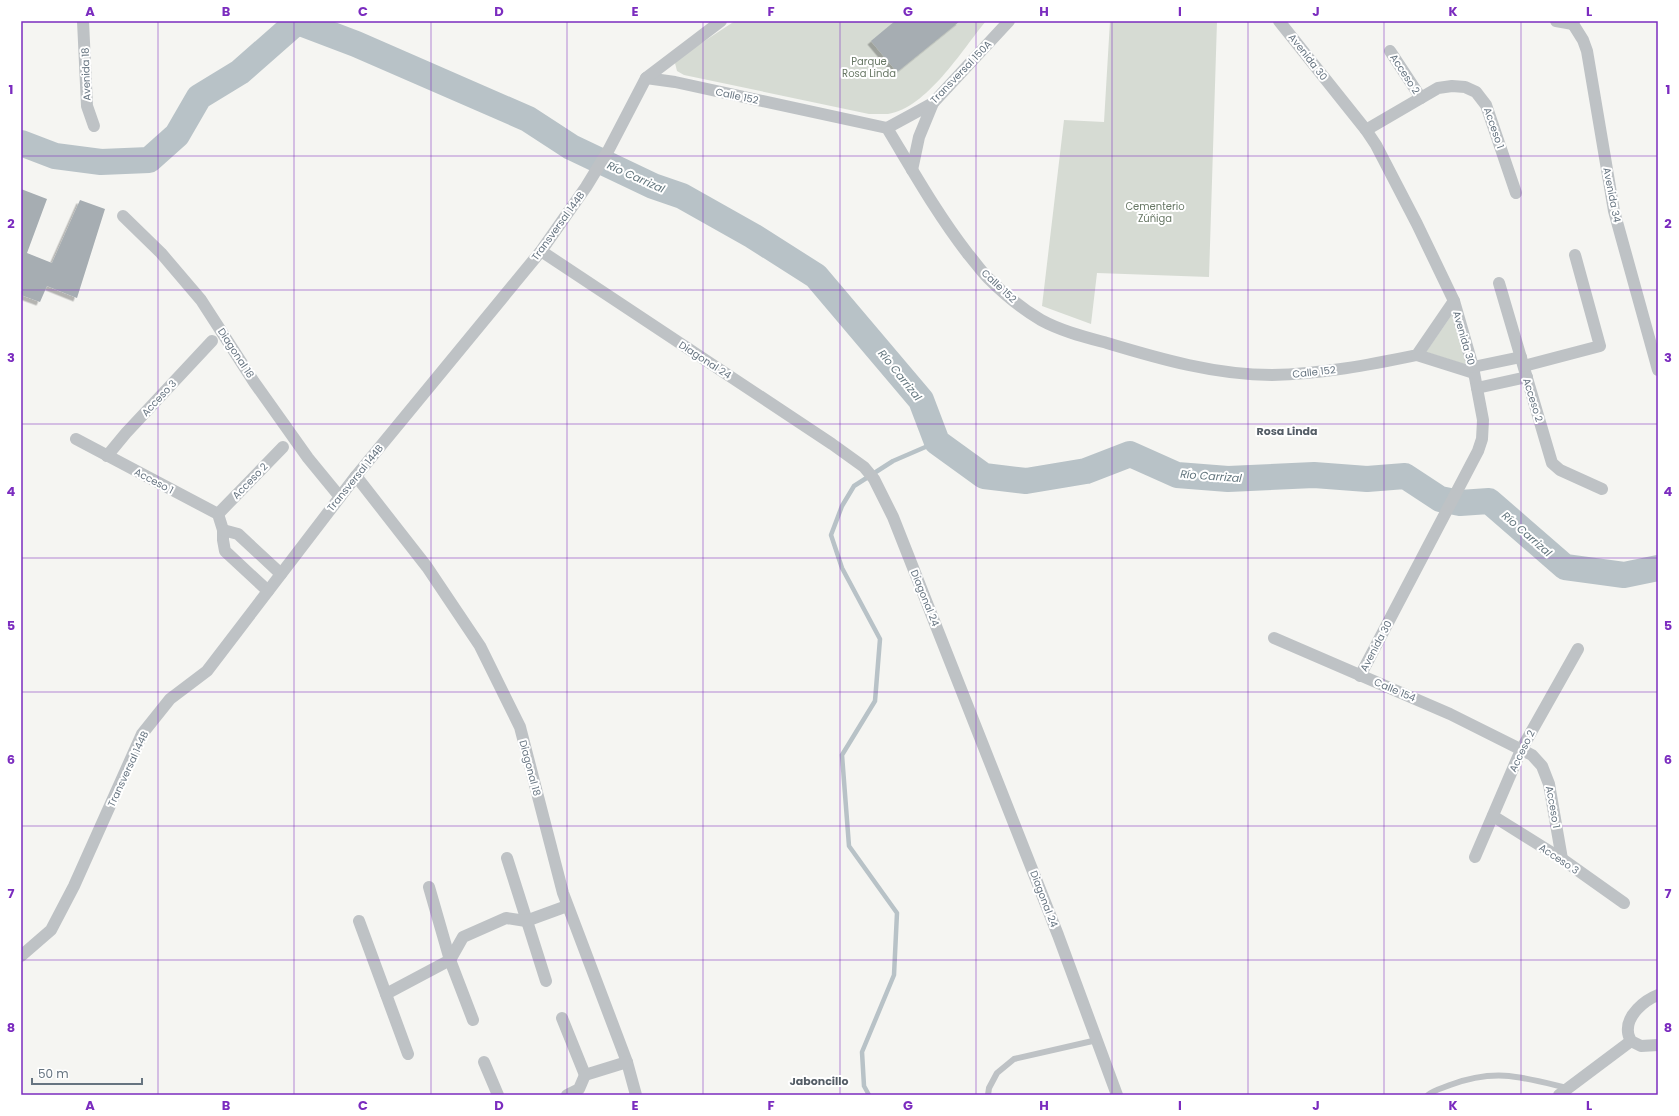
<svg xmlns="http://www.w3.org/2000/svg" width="1679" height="1116" font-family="Poppins,sans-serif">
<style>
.green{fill:#d6dbd3}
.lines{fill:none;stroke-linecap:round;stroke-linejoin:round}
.stream{stroke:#b8c2c7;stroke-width:4.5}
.river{stroke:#b8c2c7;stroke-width:26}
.building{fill:#a6adb2;filter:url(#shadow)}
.lane{stroke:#bec2c5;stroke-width:6}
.street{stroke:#bec2c5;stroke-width:12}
.grid{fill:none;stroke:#7b2cbf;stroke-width:1;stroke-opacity:0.55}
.labels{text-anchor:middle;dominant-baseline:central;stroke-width:4;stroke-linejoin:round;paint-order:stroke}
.street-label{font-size:10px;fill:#667480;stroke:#fff}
.park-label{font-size:10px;fill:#687865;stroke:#fff}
.water-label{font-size:11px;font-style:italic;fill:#62757d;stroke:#fff}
.neighbourhood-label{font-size:11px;font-weight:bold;fill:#545d66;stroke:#fff}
.neatline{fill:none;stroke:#7b2cbf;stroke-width:1.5}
.grid-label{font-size:13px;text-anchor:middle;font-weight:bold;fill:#7b2cbf}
</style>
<defs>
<filter id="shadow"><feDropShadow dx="-3.5" dy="3.5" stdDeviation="0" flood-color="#0004"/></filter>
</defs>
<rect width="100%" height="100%" fill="#f5f5f2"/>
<g class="green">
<path d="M735,21H986C962,50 927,108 888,114C882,114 875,114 869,114L684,75L677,71L675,63L680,57Z"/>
<path d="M1110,21H1217L1209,277L1097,273L1091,324L1042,306L1064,120L1104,122Z"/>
<path d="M1453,313L1467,365L1426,352Z"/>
</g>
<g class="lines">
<path class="stream" d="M869,1095L864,1086L862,1052L894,975L897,913L849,846L842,755L875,701L880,639L842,568L831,535L842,506L854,486L893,461L937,442"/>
<g class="river">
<path d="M298,22L356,44L528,119L571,147L653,186L682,196L753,236L816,276L921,400L937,442L984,476L1026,481L1086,471L1130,454L1177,475L1228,479L1314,475L1367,479L1405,476L1440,499L1460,503L1489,501L1565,567L1624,575L1658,568"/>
<path d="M21,143L55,156L101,162L149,160L177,135L199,97L240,72L298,21"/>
</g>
</g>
<g class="building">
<path d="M895,21H960L897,72L871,41Z"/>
<path d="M21,189L47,199L27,253L52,263L80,200L105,209L77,298L47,286L40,302L21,295Z"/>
</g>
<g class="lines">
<g class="lane">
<path d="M988,1095L989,1088L997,1073L1014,1059L1097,1040"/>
<path d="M1428,1095C1434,1090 1443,1088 1450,1085C1496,1068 1522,1077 1567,1088"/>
</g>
<g class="street">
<path d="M83,21L87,106L94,126"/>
<path d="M1279,21L1366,130L1376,145L1417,224L1454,301L1473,367L1483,420L1482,439L1478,451L1360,676"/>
<path d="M1556,21L1573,24"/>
<path d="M1574,21L1573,24L1583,40L1587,51L1614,211L1658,370"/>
<path d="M1390,51L1421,98"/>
<path d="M646,78L675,82L887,128C913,171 937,214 968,254C975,262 981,271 988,278C1004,294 1022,309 1041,320C1061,331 1085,337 1107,343C1160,359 1216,375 1272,375C1321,374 1369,365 1417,355L1454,301"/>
<path d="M887,128L933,103L1009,21"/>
<path d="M1366,130L1438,88L1452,86L1465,87L1476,92L1486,105L1516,193"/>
<path d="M912,170L919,137L933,103"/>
<path d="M123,216L161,253L201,300L254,382L308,458L340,497"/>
<path d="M541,251L832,444L864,467L874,479L893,517L1058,935L1117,1095"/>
<path d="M1499,283L1552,463L1560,470L1602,489"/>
<path d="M1417,355L1474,373"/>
<path d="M1524,366L1600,346L1575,255"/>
<path d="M1473,367L1521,357"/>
<path d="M1477,388L1527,377"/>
<path d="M76,439L218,514L223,530V540L225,551L268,591"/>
<path d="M107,456L126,433L212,341"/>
<path d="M356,476L427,567L480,646L520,727L563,893L627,1062L636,1095"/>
<path d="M218,514L283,447"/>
<path d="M223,530L238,534L281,574"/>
<path d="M1274,638L1450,714L1532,755L1542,766L1549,784L1562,859"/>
<path d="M1493,816L1562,859L1624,903"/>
<path d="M1475,857L1521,750L1578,649"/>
<path d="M507,858L546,981"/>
<path d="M429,887L450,960L473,1020"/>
<path d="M359,921L408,1054"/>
<path d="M21,956L51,930L74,886L142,734L170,699L207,671L356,476L541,251L586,187L608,151L646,78L721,21"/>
<path d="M386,994L450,960L463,937L506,918L526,921L567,906"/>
<path d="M1658,995C1645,1000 1626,1015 1628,1032C1628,1035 1630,1039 1631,1041L1641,1046L1658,1045"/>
<path d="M562,1018L585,1075"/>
<path d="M484,1062L498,1095"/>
<path d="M567,1095L579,1089L585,1075L627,1062"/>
<path d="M1559,1095L1631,1041"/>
</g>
</g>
<path class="grid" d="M158,21V1095M294,21V1095M431,21V1095M567,21V1095M703,21V1095M840,21V1095M976,21V1095M1112,21V1095M1248,21V1095M1384,21V1095M1521,21V1095M21,156H1658M21,290H1658M21,424H1658M21,558H1658M21,692H1658M21,826H1658M21,960H1658"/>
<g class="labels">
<g class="street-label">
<text transform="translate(1308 57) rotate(52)">Avenida 30</text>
<text transform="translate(961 72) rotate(-46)">Transversal 150A</text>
<text transform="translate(86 74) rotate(-92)">Avenida 18</text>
<text transform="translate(1405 74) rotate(57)">Acceso 2</text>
<text transform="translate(737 96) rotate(12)">Calle 152</text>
<text transform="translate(1494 128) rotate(71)">Acceso 1</text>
<text transform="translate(1612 195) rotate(79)">Avenida 34</text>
<text transform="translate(558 226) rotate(-54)">Transversal 144B</text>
<text transform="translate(999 286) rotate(43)">Calle 152</text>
<text transform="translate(1464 338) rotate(74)">Avenida 30</text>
<text transform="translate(236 353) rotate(57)">Diagonal 18</text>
<text transform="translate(705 360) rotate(33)">Diagonal 24</text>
<text transform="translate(1314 372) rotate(-6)">Calle 152</text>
<text transform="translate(159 398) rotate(-47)">Acceso 3</text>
<text transform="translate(1533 400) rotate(73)">Acceso 2</text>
<text transform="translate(355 478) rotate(-51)">Transversal 144B</text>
<text transform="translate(154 481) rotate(28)">Acceso 1</text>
<text transform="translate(250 481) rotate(-46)">Acceso 2</text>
<text transform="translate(925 598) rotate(68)">Diagonal 24</text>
<text transform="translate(1376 646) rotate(-62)">Avenida 30</text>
<text transform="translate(1395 690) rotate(23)">Calle 154</text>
<text transform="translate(1522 751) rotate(-64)">Acceso 2</text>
<text transform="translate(530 768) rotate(75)">Diagonal 18</text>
<text transform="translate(128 769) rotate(-65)">Transversal 144B</text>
<text transform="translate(1553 807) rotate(80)">Acceso 1</text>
<text transform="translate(1559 859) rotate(34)">Acceso 3</text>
<text transform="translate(1044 899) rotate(69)">Diagonal 24</text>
</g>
<g class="park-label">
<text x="869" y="61">Parque<tspan x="869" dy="12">Rosa Linda</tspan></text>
<text x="1155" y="206">Cementerio<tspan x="1155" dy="12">Zúñiga</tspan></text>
</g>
<g class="water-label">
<text transform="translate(636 177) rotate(24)">Río Carrizal</text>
<text transform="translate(900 375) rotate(51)">Río Carrizal</text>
<text transform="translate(1211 476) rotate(4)">Río Carrizal</text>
<text transform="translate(1527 534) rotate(41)">Río Carrizal</text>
</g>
<g class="neighbourhood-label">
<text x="1287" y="431">Rosa Linda</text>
<text x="819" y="1081">Jaboncillo</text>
</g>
</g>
<rect width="1679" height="1116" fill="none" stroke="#ffffff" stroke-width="44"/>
<path d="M32 1078v6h110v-6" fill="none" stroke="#667480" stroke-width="2"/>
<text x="38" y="1078" font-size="12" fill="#667480" stroke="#ffffff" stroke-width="3" paint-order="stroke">50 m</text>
<rect x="22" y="22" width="1635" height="1072" class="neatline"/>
<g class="grid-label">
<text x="90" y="16">A</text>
<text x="226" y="16">B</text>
<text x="363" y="16">C</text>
<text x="499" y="16">D</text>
<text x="635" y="16">E</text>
<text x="771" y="16">F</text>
<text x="908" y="16">G</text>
<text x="1044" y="16">H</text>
<text x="1180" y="16">I</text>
<text x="1316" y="16">J</text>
<text x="1453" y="16">K</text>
<text x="1589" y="16">L</text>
<text x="11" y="94">1</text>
<text x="1668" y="94">1</text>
<text x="11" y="228">2</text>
<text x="1668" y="228">2</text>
<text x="11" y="362">3</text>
<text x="1668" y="362">3</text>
<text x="11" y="496">4</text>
<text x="1668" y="496">4</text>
<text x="11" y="630">5</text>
<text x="1668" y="630">5</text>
<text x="11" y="764">6</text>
<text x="1668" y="764">6</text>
<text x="11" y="898">7</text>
<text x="1668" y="898">7</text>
<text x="11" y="1032">8</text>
<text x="1668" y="1032">8</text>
<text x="90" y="1110">A</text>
<text x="226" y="1110">B</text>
<text x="363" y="1110">C</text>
<text x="499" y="1110">D</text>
<text x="635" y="1110">E</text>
<text x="771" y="1110">F</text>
<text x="908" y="1110">G</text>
<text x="1044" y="1110">H</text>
<text x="1180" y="1110">I</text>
<text x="1316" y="1110">J</text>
<text x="1453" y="1110">K</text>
<text x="1589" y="1110">L</text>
</g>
</svg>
